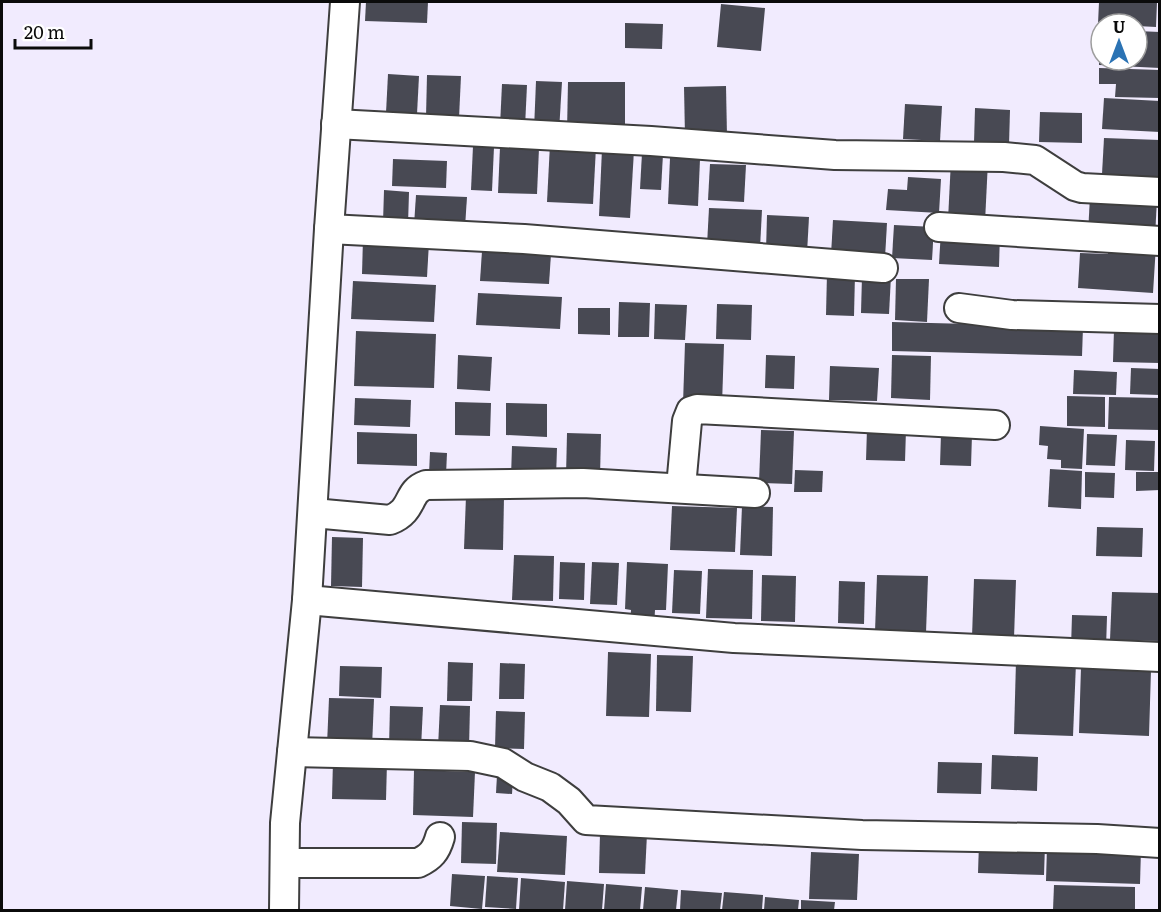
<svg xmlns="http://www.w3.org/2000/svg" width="1161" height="912" font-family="Literata,serif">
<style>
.building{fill:#484953}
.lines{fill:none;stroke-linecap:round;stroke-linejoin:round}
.minor-casing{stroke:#3e3e3e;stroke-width:32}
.minor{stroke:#fff;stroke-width:28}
</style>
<rect width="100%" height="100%" fill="#f1ebfe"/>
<g class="building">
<path d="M366,2H428L427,23L365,21Z"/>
<path d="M1099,2H1157L1156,27L1137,26V24H1098Z"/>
<path d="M721,4L765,8L761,51L717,47Z"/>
<path d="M625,23L663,24L662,49L625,48Z"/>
<path d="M1137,31L1160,32V68L1099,65V60H1137Z"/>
<path d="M1099,68L1160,70V98L1115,97L1116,84H1099Z"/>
<path d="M388,74L419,76L417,114L386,113Z"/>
<path d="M427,75L461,76L459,118L426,117Z"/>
<path d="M536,81L562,82L559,131L534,130Z"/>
<path d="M568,82H625V131H567Z"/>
<path d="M502,84L527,85L525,127L500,126Z"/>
<path d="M726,86L727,136H685L684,87Z"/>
<path d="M1104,98L1160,101V132L1102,129Z"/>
<path d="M905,104L942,106L940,141L903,139Z"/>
<path d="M975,108L1010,110L1009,145L974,143Z"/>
<path d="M1040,112L1082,113V143L1039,142Z"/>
<path d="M1104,138L1160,140V177L1102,174Z"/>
<path d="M550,144L596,147L593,204L547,202Z"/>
<path d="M473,146L494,147L492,191L471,190Z"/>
<path d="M500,147L539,148L537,194L498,193Z"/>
<path d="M602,149L634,150L630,218L599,216Z"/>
<path d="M642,153L663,154L661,190L640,189Z"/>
<path d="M670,158L700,159L698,206L668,204Z"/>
<path d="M393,159L447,161L446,188L392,186Z"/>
<path d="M951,160L988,161L985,222L948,220Z"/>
<path d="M710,164L746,165L744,202L708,200Z"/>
<path d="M908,177L941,179L939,213L886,210L888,189L907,190Z"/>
<path d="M384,190L409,192L408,224L383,222Z"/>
<path d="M416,195L467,197L465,227L414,225Z"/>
<path d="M1090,196L1157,199L1155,237L1088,234Z"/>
<path d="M709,208L762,210L760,248L707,245Z"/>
<path d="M767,215L809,217L807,253L766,251Z"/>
<path d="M833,220L887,223L885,258L831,255Z"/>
<path d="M894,225L934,227L932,260L892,258Z"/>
<path d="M941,230L1000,233L999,267L939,264Z"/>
<path d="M363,239L429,242L427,277L362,274Z"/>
<path d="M1108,242L1156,245L1153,293L1078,288L1080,253L1108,254Z"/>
<path d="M482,251L551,254L549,284L480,281Z"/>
<path d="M827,273L855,274L854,316L826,315Z"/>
<path d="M862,276H891L889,314L861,313Z"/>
<path d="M896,279H929L927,322L895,320Z"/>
<path d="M353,281L436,285L434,322L351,319Z"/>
<path d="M478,293L562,297L560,329L476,325Z"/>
<path d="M619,302L650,303L649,337H618Z"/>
<path d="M655,304L687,305L685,340L654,339Z"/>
<path d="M717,304L752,305L751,340L716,339Z"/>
<path d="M578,308H610V335L578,334Z"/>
<path d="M892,322L1083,327L1082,356L892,351Z"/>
<path d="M1114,329L1160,331V363L1113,362Z"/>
<path d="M356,331L436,334L434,388L354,386Z"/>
<path d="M685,343L724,344L722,405L683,404Z"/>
<path d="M458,355L492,357L490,391L457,389Z"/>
<path d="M766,355L795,356L794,389L765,388Z"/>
<path d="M892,355L931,356L930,400L891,398Z"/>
<path d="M830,366L879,368L877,401L829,400Z"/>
<path d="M1131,368L1160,369V395L1130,394Z"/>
<path d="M1074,370L1117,372L1116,395L1073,394Z"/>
<path d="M1067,396L1105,397V427L1067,426Z"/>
<path d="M1109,397L1160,398V430L1108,429Z"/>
<path d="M355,398L411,400L410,427L354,425Z"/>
<path d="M455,402L491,403L490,436L455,435Z"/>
<path d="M506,403L547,404V437L506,435Z"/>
<path d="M1040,426L1084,429L1082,469L1061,468V460L1047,459L1048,446L1039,445Z"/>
<path d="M867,428L906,429L905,461L866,460Z"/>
<path d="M761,430L794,431L792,484L759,483Z"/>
<path d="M357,432L417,434V466L357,464Z"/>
<path d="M567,433L601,434L600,477L566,476Z"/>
<path d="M941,434L972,435L971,466L940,465Z"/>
<path d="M1087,434L1117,435L1115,466L1086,465Z"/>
<path d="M1126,440L1155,441L1154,471L1125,470Z"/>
<path d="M512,446L557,448L556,478L511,477Z"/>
<path d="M430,452L447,453L446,475L429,474Z"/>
<path d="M1050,469L1082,471L1081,509L1048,507Z"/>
<path d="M795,470L823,471L822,492H794Z"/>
<path d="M1085,472L1115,473L1114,498L1085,497Z"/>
<path d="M1136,472H1160V490L1136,491Z"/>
<path d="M466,496L504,497L503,550L464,549Z"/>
<path d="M672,506L737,508L735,552L670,550Z"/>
<path d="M742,506L773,507L772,556L740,555Z"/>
<path d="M1097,527L1143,528L1142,557L1096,556Z"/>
<path d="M332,537L363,538L362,587L331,586Z"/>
<path d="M514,555L554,556L553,601L512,600Z"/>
<path d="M560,562L585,563L584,600L559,599Z"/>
<path d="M592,562L619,563L617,605L590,604Z"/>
<path d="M627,562L668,564L666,610H655L654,627H630L631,610L625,609Z"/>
<path d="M708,569L753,570L752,619L706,618Z"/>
<path d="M674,570L702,571L700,614L672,613Z"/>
<path d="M762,575L796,576L795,622L761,621Z"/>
<path d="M877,575L928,576L926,633L875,632Z"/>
<path d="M974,579L1016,580L1014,638L972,637Z"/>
<path d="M839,581L865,582L864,624L838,623Z"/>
<path d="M1112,592L1160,593V641L1110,640Z"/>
<path d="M1072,615L1107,616L1106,649L1071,648Z"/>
<path d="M608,652L651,654L649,717L606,716Z"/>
<path d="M657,655L693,656L691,712L656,711Z"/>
<path d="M1016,661L1076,663L1073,736L1014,734Z"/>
<path d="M448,662L473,663L472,701H447Z"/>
<path d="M500,663L525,664L524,699H499Z"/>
<path d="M340,666L382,667L381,698L339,696Z"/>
<path d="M1081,667L1151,670L1149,736L1079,733Z"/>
<path d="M329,698L374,699L372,747L327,745Z"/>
<path d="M440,705L470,706L469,748H438Z"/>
<path d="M390,706L423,707L421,748L389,747Z"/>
<path d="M496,711L525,712L524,749L495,748Z"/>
<path d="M992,755L1038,757L1037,791L991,789Z"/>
<path d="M333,761L387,762L386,800L332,799Z"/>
<path d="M938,762L982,763L981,794L937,793Z"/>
<path d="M414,770L475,772L473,817L413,815Z"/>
<path d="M497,775L513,777L512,794L496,793Z"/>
<path d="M462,822L497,823L496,864L461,863Z"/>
<path d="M500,832L567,836L565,875L497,872Z"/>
<path d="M600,833L647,834L645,874L599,873Z"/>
<path d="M979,843L1045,845L1044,875L978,873Z"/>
<path d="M1047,846L1141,849L1140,884L1046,881Z"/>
<path d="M811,852L859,854L857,900L809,899Z"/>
<path d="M452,874L485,876L482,909L450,906Z"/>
<path d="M487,876L518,878L516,909L485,907Z"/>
<path d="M521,878L565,882L563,910H519Z"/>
<path d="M567,881L604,884L602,910H565Z"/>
<path d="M606,884L642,887L640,910H604Z"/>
<path d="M1054,885L1135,887V910H1053Z"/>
<path d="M645,887L678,890L676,910H643Z"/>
<path d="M681,890L722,893L720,910H680Z"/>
<path d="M724,892L763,895L762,910H722Z"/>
<path d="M765,897L799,900L798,910H764Z"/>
<path d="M801,900L835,902L834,910H801Z"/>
</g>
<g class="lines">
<g class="minor-casing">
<g id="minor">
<path d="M336,124L651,141L835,155L1004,157L1035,160L1075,186L1082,188L1160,192"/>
<path d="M939,227L1160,241"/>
<path d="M329,229L524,239L883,268"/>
<path d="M959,308L1012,315L1160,319"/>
<path d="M681,487L687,421L691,411L697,409L995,425"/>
<path d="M313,513L390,520C415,510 406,492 426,485L583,483L755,493"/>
<path d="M307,600L734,638L1160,657"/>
<path d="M292,752L470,756L503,763L525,777L550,787L569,801L586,820L862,835L1097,839L1160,843"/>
<path d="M285,863H418C431,857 436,851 440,837"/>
<path d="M284,910L285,823L307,600L329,229L345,2"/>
</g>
</g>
<use href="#minor" class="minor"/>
</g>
<rect width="1161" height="912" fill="none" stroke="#0b0b0b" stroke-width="6"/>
<g transform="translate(1119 42)"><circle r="28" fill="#ffffff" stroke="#9d9d9d" stroke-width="1.5"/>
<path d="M0-4.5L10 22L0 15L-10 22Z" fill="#2b73b4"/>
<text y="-9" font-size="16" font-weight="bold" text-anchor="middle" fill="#0b0b0b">U</text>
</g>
<path d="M15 39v9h76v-9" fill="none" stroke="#0b0b0b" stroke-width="3"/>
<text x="24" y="39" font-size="18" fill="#0b0b0b" stroke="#ffffff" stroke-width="4.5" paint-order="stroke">20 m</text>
</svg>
